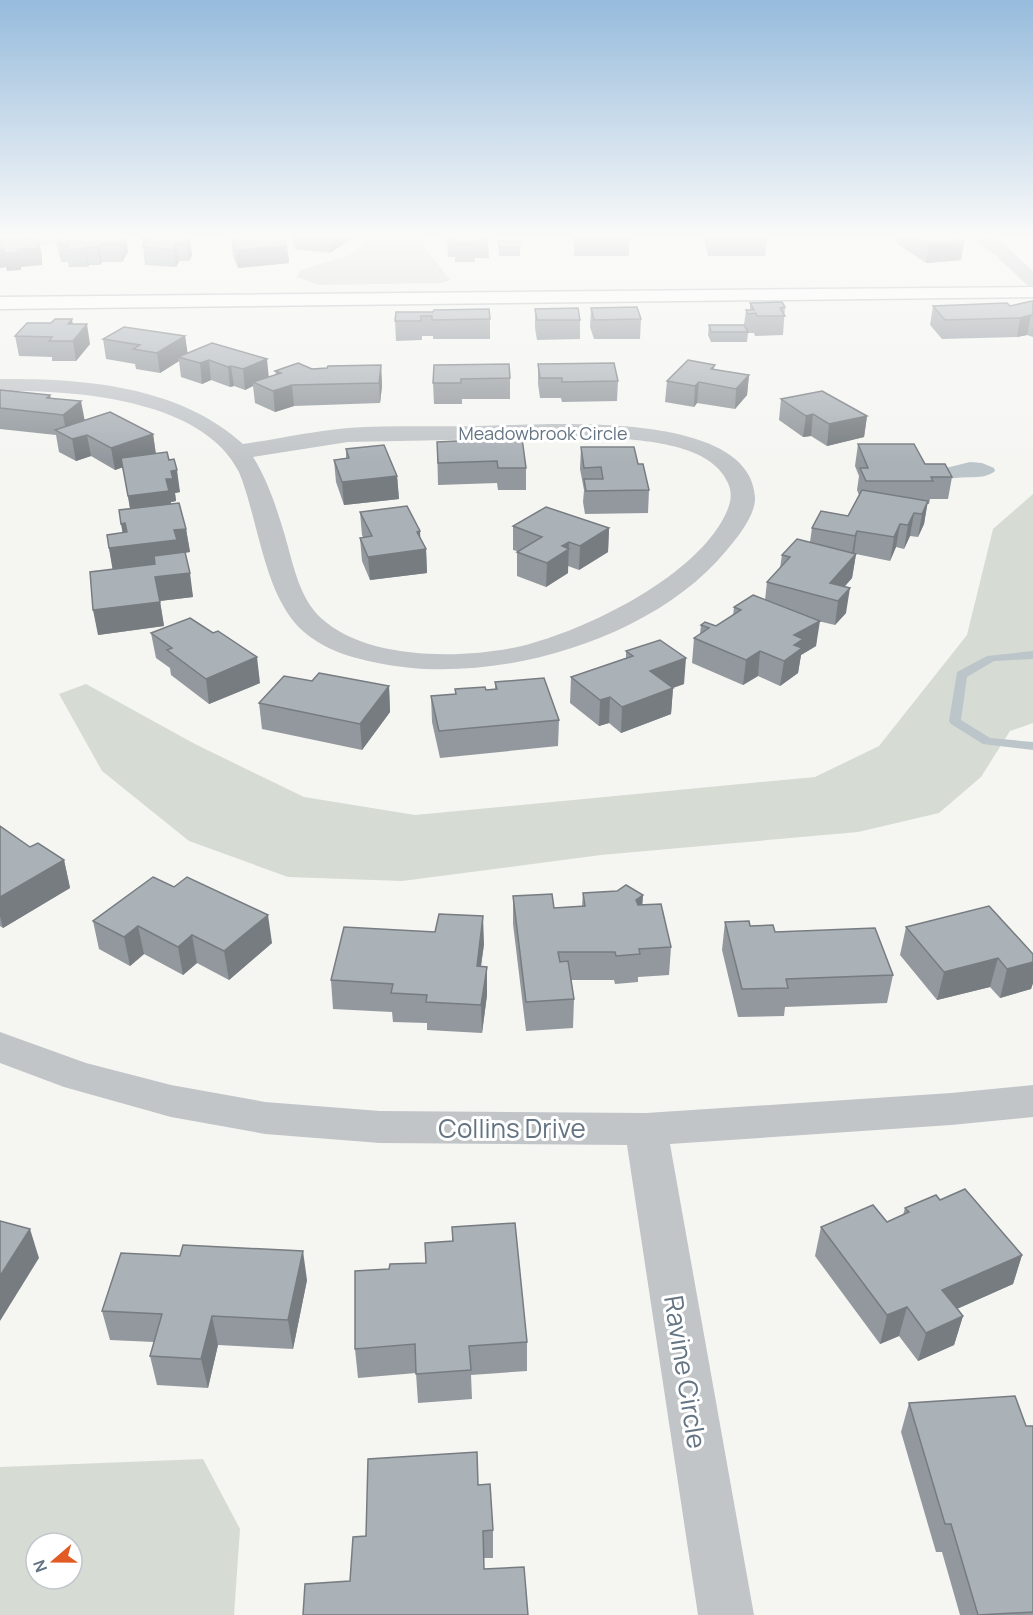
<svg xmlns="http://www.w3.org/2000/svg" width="1033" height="1615" font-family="Manrope,sans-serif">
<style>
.green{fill:#d6dcd3;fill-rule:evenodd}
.water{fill:#bbc5ca}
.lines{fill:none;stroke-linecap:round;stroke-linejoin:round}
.stream{fill:#bbc5ca;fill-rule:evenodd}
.secondary-casing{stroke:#b3b8bd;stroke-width:3}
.minor{fill:#c1c5c8;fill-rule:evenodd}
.secondary{fill:#fff;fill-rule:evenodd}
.wall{fill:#92989d}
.shaded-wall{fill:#777c80}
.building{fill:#aab1b7;stroke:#777c80;stroke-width:1.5}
.labels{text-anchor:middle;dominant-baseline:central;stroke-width:6;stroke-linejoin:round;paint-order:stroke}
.far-street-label{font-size:18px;fill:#647483;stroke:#fff}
.near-street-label{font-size:26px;fill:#647483;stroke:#fff}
</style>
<rect width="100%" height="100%" fill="#f5f5f2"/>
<g class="green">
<path d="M366,236H416L450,280L441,283L318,285L297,277L301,270L350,255L366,242Z"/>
<path d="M1033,494V723L1010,731L981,777L939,813L858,832L601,855L402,881L288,877L189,841L102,771L59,694L86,684L195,744L304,797L415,815L815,777L879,746L967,635L993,529Z"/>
<path d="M203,1459L240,1529L234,1615H0V1467ZM36,1543H72V1579H36Z"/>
</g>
<path class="water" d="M970,462L982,463L994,468L995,471C983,481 964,475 950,479L942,469Z"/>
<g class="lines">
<path class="stream" d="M1033,651V659L994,661L967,677L961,720L990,738L1033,742V750L983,744L951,724L949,721L957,672L987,656Z"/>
<g class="secondary-casing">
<path id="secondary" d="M1033,287V297L0,309V297Z"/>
</g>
<g class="minor">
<path d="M30,236H102L94,241L0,248V238Z"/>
<path d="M968,236H988L1005,245L1033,271V286L1027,285L993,253L970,239Z"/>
<path d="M0,379C83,378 180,386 243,444C278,439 313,431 348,428C391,425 436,427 479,426C539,425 750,407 755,497C756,515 737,538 726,551C652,641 491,687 378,663C352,658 325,650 304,632C264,598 259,521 239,472C202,398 73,390 0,391ZM597,437C635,440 710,441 728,483C734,497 729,508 722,521C688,580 586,630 522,646C465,659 367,661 321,618C299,598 293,563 285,536C277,509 268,481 253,457L348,442Z"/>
<path d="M0,1032L86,1063L171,1085L265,1102L380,1111L646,1113L951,1093L1033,1085V1117L951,1125L670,1144L754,1615H698L627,1145L380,1143L265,1134L171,1117L64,1087L0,1063Z"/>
</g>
<use href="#secondary" class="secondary"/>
</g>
<g class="wall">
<path d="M64,236H126L128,252L122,262H102L100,265H89L88,267H69L68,262H61L57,245Z"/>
<path d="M293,236H354V237L330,253L294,249Z"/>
<path d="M447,236L488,240L489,258H475V262H455V257H448Z"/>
<rect x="574" y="236" width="55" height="20"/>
<path d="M705,236H766L767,239L765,256H708L705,244Z"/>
<path d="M897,236H954L964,242L961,260L926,263L896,243Z"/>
<path d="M142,238H190L192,255L189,261H179L176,267L145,265Z"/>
<path d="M231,238L287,246L289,263L238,268L233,256Z"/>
<path d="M498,241L520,247V256H499Z"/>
<path d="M1033,301V337L1027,335L1017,337L942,339L930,325L933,306H1010Z"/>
<path d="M750,303L785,307L783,335L755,336L754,333H748L747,342H711L708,335L709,325H744L746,310H750Z"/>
<path d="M591,308L641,319L640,339H594L590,327Z"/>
<path d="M535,309L580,320V339L537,340L535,328Z"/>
<path d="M396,312L490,319V339H433V336H422V340L396,341L395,321Z"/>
<path d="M51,323L73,324L90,344L76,361H52V357L19,356L15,336Z"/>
<path d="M185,336L187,353L269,377L276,375L275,371L381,365L382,386L380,403L294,406L275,412L255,403L253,386L245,390L234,386L230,387L211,380L202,384L181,377L179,361L160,373L136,369L135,364L106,359L103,339Z"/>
<path d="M538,364L618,381L617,401L562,402L561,398H540L538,384Z"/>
<path d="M434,365L510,378V399H462V404H434L433,383Z"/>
<path d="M715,365L714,369L749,375L747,395L735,409L697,403L694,407L665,402L667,381Z"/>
<path d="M0,390L50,395L51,398L85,420L153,434L156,454L169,460L180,492L175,493L176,501L171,502V504L186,529L190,552L185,553L193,597L160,601L164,626L98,635L113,569L109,548L123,533L119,510L130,509L123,467L115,470L91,456L76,461L59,452L56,435L0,429Z"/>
<path d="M781,399L867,416L864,437L827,446L811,436L803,437L779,420Z"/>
<path d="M437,442L526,468V490H498L497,483L438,485Z"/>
<path d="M858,444L925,464L952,477L948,499H930L929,504H927L924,524L918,537L910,536L904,549L896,547L890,561L856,554L852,578L844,587L846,613L835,625L818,621L816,646L801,655L798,673L780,686L758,676L743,685L692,663L694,638L700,634L701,625L716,626L733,616L734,607L765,600L767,582L780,568L782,555L810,542L812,528L848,516L859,495L857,490L859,476L855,466Z"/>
<path d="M581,447L638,464L649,490L648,513L585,514L583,502L584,490L580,469Z"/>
<path d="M346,449L397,476L399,499L344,505L336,482L334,460L346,458Z"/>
<path d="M360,512L421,539L426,549L427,573L370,580L362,561L360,538L363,537L362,535Z"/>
<path d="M513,526L609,528L608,552L579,570L568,566V573L546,587L517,576V551L513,550Z"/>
<path d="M151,633L260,683L209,704L171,675L170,668L156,658Z"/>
<path d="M626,651L684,684L673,688L671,714L621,733L609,723L599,726L570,703L571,677L626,658Z"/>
<path d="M312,681L389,686L390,712L362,750L262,729L259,703Z"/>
<path d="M495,682L559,720L558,746L440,758L432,722L431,696L455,694V689L486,690L495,689Z"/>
<path d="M0,826L30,847L64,860L70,888L3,928L0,926Z"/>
<path d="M153,877L272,943L229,980L197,963L183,975L144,954L130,966L99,949L93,921Z"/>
<path d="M583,893L643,895L642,905L671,947L669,975L638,977V982L615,984L614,980H571L574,999L573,1028L526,1031L513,924V896L554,908L582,906Z"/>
<path d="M725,922L775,932L893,975L887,1003L785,1007L784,1016L738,1017L722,950Z"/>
<path d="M906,927L1033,954V983L1031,989L1000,998L990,987L937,1000L900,955Z"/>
<path d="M484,944L481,966L487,995L482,1033L427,1030V1023L393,1022L392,1012L333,1009L331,980Z"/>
<path d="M940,1200L1022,1255L1013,1284L957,1309L963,1316L954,1345L918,1361L899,1336L880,1344L815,1256L821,1227L887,1222L903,1215L905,1208Z"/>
<path d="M452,1227L527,1342V1371L471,1375L472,1399L418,1403L416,1373L358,1378L355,1349L389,1269L426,1263L452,1241Z"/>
<path d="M307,1280L293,1349L218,1345L208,1388L157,1385L150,1356L154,1342L110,1340L102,1311Z"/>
<path d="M909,1403L1026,1426H1033V1615H960L942,1552H936L901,1432Z"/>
<path d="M478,1484L493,1530V1558H484V1569L524,1567L350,1581L366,1536Z"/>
</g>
<g class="shaded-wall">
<path d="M125,236H126L128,252L122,262L120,244Z"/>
<path d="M329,236H354V237L330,253Z"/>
<path d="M38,238L42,255V265L21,267V270L7,271L6,267L0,268V250L18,249Z"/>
<path d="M190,238L192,255L189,261L187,244Z"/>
<path d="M964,242L961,260L926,263L929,245Z"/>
<path d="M99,244L102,262L100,265L97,247Z"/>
<path d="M176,244L179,261L176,267L174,250Z"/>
<path d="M287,246L289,263L238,268L236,250Z"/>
<path d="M86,247L89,265L88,267L85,249Z"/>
<path d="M1031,315L1027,335L1017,337L1020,318Z"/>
<path d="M72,319L75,338L87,324L90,344L76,361L73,341L68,324Z"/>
<path d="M185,336L188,355L178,357L179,361L160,373L157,353Z"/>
<path d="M267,359L269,379L253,382V386L245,390L243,369Z"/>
<path d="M209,360L211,380L202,384L200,363Z"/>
<path d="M381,365L382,386L380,403L379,383Z"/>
<path d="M231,366L234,386L230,387L228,367Z"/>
<path d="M749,375L747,395L735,409L736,389Z"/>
<path d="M699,382L697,403L694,407L695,386Z"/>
<path d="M292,385L294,406L275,412L273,391Z"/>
<path d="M81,401L85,422L67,436L63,415Z"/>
<path d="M813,414L811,436L803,437L806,416Z"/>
<path d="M867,416L864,437L827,446L829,424Z"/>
<path d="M153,434L156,456L115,470L111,448Z"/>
<path d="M87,435L91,456L76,461L72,439Z"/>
<path d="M177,470L180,492L175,493L176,501L171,502L172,514L132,519L128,496L166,479L171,471Z"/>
<path d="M397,476L399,499L344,505L342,482Z"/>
<path d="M928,501L924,524L918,537L922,514Z"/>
<path d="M914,513L910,536L904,549L908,525Z"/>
<path d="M125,523L174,530L186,529L190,552L179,553L155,566L113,572L109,548L125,546L121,524Z"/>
<path d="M900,524L896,547L890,561L894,537Z"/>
<path d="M609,528L608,552L579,570L580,546Z"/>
<path d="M420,531L421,550L426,549L427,573L370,580L368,557L417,532Z"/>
<path d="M857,531L854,554L851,559L855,536Z"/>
<path d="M569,542L568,573L546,587L547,563L562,546Z"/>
<path d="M856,554L852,578L833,600L830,583Z"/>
<path d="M190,573L193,597L159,601L155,577Z"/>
<path d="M850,588L846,613L835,625L838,601Z"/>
<path d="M160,602L164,626L98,635L93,610Z"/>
<path d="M820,621L816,646L801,655L798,673L780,686L784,661L794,635Z"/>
<path d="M760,651L758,676L743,685L746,660Z"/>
<path d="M257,657L260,683L209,704L206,679Z"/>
<path d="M686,658L684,684L649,696L650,671Z"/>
<path d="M389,686L390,712L362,750L360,724Z"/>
<path d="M673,688L671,714L621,733L622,707Z"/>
<path d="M610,697L609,723L599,726L600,700Z"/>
<path d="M64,860L70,888L3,928L0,916V897Z"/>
<path d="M643,895L641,923L636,900Z"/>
<path d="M268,915L272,943L229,980L224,951Z"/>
<path d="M483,916L484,944L477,994V966Z"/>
<path d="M138,926L144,954L130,966L124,937Z"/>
<path d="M192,935L197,963L183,975L178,947Z"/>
<path d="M998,958L990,987L937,1000L944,972Z"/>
<path d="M1033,962V983L1031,989L1000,998L1007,969Z"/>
<path d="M487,967V995L482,1033L481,1005Z"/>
<path d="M30,1229L39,1258L0,1321V1276Z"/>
<path d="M303,1251L307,1280L293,1349L288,1320Z"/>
<path d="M1022,1255L1013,1284L934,1319L942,1290Z"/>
<path d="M907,1307L899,1336L880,1344L887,1315Z"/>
<path d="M212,1316L218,1345L208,1388L201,1359Z"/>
<path d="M963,1316L954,1345L918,1361L926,1333Z"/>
</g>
<g class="building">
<path d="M64,236H125L120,244H99L97,247H86L85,249L66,250L69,244L57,245Z"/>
<path d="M143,236H172L190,238L187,244H176L174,250L143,247L147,238H142Z"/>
<path d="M265,236H282L287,246L236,250L231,238Z"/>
<path d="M448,236H488V240L474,241L475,244H455L454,240H448Z"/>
<path d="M574,236H629L630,239H575Z"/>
<path d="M709,236H766L767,239H710Z"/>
<path d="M915,236H954L964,242L929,245Z"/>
<path d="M38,238V248L18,249L17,252L4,253V249L0,250V241Z"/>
<path d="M498,241H519L520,247H499Z"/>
<path d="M1032,301H1033V316L1031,315L1020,318L945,320L933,306L1007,303L1010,306Z"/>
<path d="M782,302L785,307L780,308L785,316H757L756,313L748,314L746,310H754L750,303Z"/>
<path d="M637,307L641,319L594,320L591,308Z"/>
<path d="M578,308L580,320H537L535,309Z"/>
<path d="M489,309L490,319L432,320V316H421V321H395L396,312H433L434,310Z"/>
<path d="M55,319H72L68,324H87L73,341H49L52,337L15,336L27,323H51Z"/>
<path d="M709,325H744L748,332H711Z"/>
<path d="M124,327L185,336L157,353L133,349L140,345L103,339Z"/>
<path d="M212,343L267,359L243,369L231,366L228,367L209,360L200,363L178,357Z"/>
<path d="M688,360L715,365L711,369L749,375L736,389L699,382L695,386L667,381Z"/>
<path d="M298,363L312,369L327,368L328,366L381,365L379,383L292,385L273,391L253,382L281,373L275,371Z"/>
<path d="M614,363L618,381L562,382V378H540L538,364Z"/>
<path d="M509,364L510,378L461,379V383H433L434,365Z"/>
<path d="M0,390L50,395L47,398L81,401L63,415L0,408Z"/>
<path d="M822,391L867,416L829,424L813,414L806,416L781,399Z"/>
<path d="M110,412L153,434L111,448L87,435L72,439L55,430Z"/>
<path d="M522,438L526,468H498L497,461L438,463L437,442Z"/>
<path d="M858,444H914L925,464H945L952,477H931L933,481H866L860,468H868Z"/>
<path d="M384,445L397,476L342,482L334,460L349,458L346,449Z"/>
<path d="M581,447H634L638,464H643L649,490L586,491L584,479H603L601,467L584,468Z"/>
<path d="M167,452L169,460L174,459L177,470L171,471L173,479H166L169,491L128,496L121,458Z"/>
<path d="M862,490L928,501L922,514L914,513L908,525L900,524L894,537L857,531L855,536L812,528L821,511L848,516Z"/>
<path d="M179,503L186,529L174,530L177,540L109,548L107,535L127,532L125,523L121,524L119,510Z"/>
<path d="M407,506L420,531L417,532L426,549L368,557L360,538L372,536L360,512Z"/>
<path d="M546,507L609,528L580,546L569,542L562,546L569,549L547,563L517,552L542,537L513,526Z"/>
<path d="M797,539L856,554L830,583L850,588L838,601L767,582L790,557L782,555Z"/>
<path d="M185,552L190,573L155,577L160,602L93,610L90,572L155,564L154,556Z"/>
<path d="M753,595L820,621L794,635L803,639L794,645L802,648L784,661L760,651L746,660L694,638L709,628L701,625L705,622L716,626L741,610L734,607Z"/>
<path d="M190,618L213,633L218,631L257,657L206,679L167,650L172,648L151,633Z"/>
<path d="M660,640L686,658L650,671L673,688L622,707L610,697L600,700L571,677L633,656L626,651Z"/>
<path d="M319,673L389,686L360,724L259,703L284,676L312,681Z"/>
<path d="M544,678L559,720L439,731L431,696L456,694L455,689L485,687L486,690L497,689L495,682Z"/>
<path d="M0,826L30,847L38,843L64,860L0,897Z"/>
<path d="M153,877L174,887L187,877L268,915L224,951L192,935L178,947L138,926L124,937L93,921Z"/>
<path d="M626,885L643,895L636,900L638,905L661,904L671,947L639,949L640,954L616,956L615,952H558L560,962L568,961L574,999L526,1002L513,896L552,894L554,908L585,906L583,893L617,891Z"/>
<path d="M989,906L1033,954V962L1007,969L998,958L944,972L906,927Z"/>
<path d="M439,914L483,916L477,966L487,967L481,1005L426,1002L427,995L391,993L393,984L331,980L344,927L435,932Z"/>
<path d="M749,921L750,926L773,925L775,932L875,928L893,975L786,979L788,988L742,989L725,922Z"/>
<path d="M965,1189L1022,1255L942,1290L963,1316L926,1333L907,1307L887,1315L821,1227L873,1205L887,1222L909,1212L905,1208L936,1195L940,1200Z"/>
<path d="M0,1221L30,1229L0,1276Z"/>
<path d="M515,1223L527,1342L469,1346L471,1370L416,1374L415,1344L355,1349V1271L389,1269L390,1264L426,1263L425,1243L453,1241L452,1227Z"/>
<path d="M183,1245L303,1251L288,1320L212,1316L201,1359L150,1356L162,1314L102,1311L121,1253L180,1256Z"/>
<path d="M1015,1396L1026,1426H1033V1612L978,1615L951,1524H945L909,1403Z"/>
<path d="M477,1452L478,1485L490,1484L493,1530L483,1531L484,1569L524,1567L528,1615H303L305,1584L350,1581L353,1537L366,1536L368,1459Z"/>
</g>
<linearGradient id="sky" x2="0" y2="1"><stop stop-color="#96bbdc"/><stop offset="0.51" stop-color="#fafaf9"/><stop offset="1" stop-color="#fafaf9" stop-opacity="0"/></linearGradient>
<rect width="1033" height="462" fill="url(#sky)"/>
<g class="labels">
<g class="far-street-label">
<text x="543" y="433">Meadowbrook Circle</text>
</g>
<g class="near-street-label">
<text x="512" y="1128">Collins Drive</text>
<text transform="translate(686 1372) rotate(81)">Ravine Circle</text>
</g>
</g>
<g transform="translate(54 1561) rotate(250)"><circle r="28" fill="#ffffff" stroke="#c1c7cd" stroke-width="1.5"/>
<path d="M0-4.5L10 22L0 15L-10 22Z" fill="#e25b25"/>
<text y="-9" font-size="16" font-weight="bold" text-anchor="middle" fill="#647483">N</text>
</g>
</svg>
